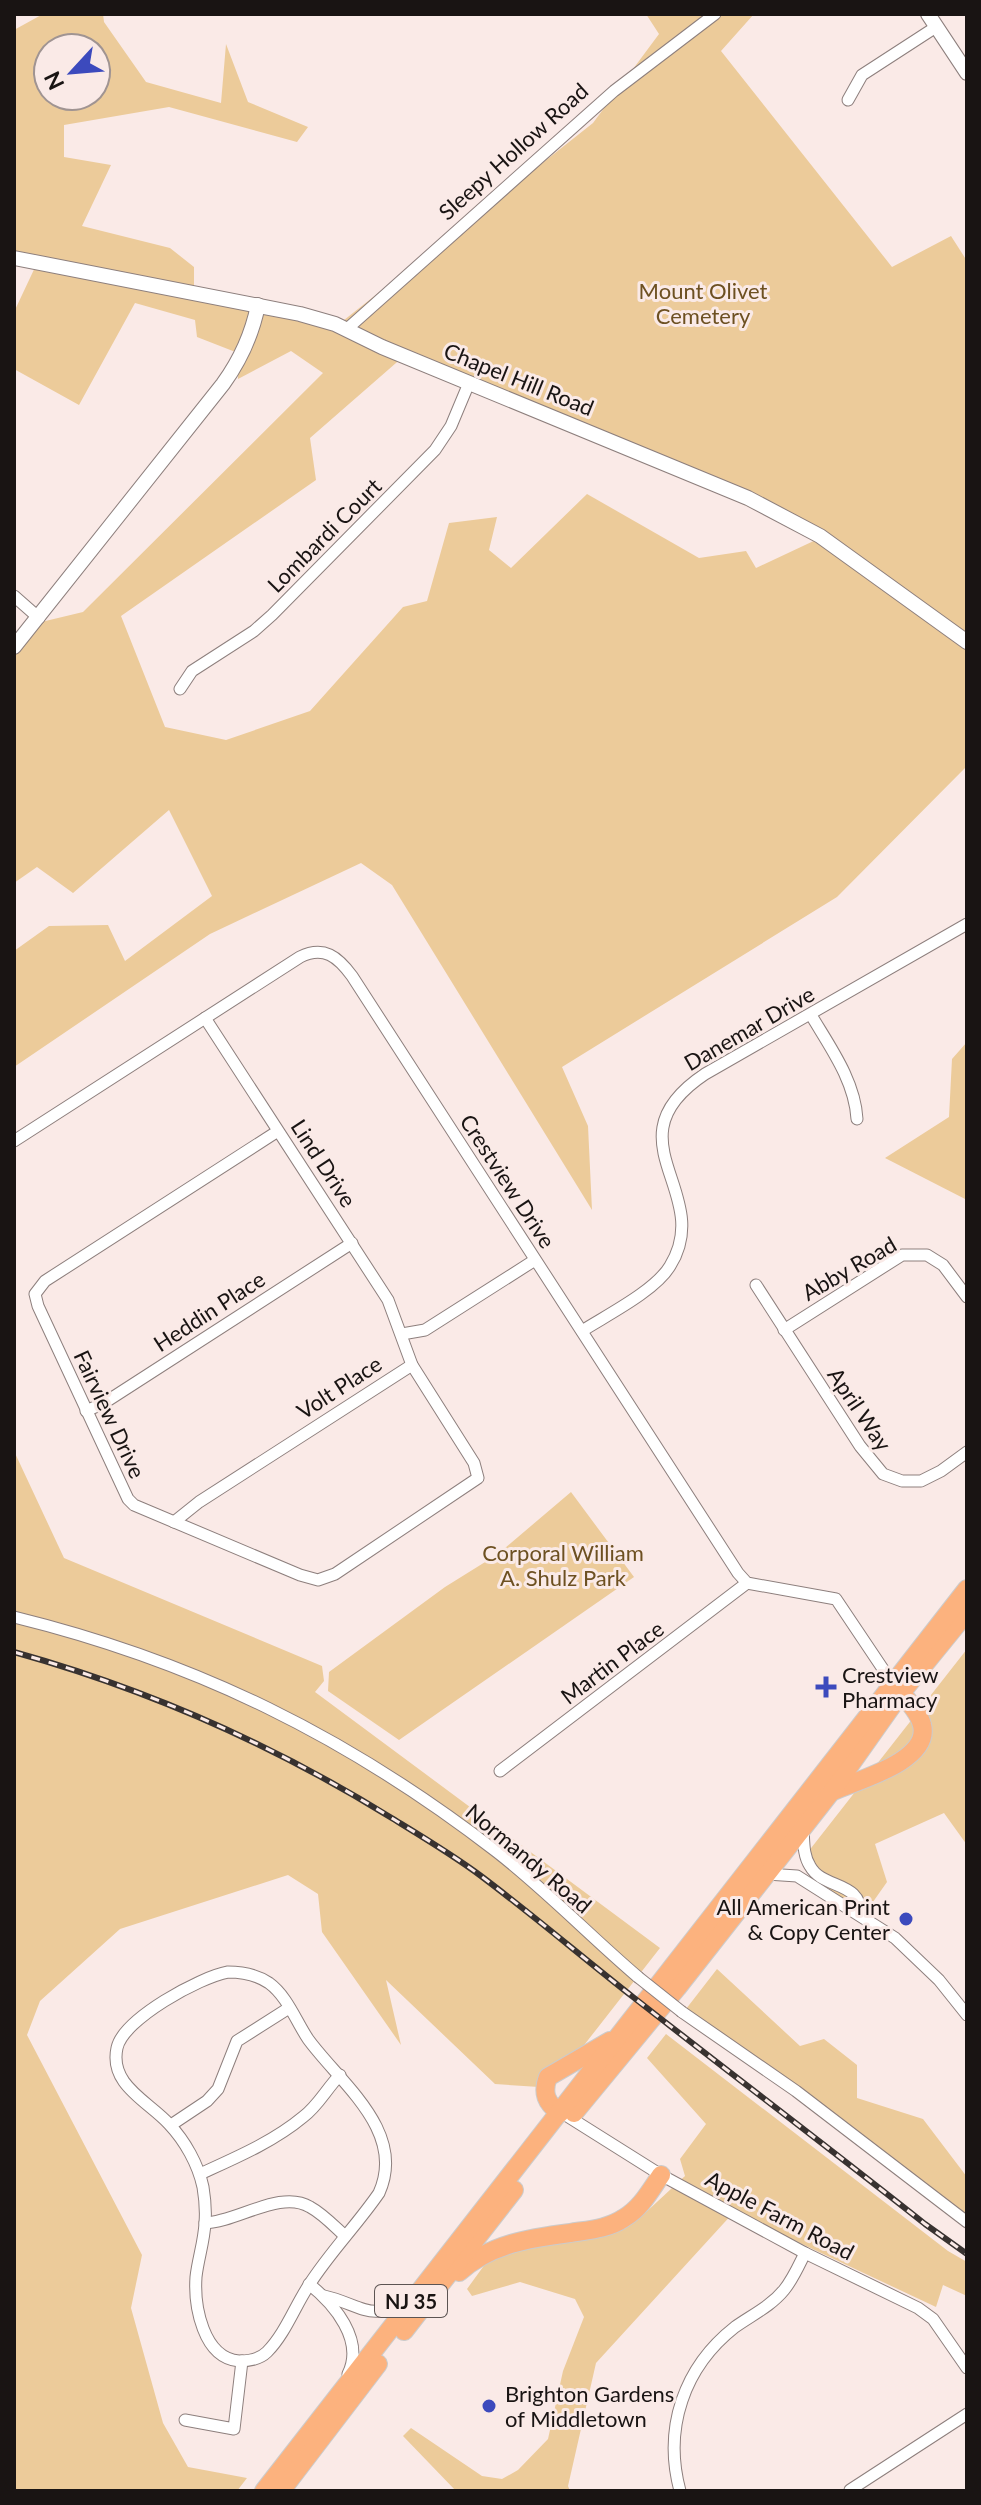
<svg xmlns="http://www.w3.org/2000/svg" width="981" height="2505" font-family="Lato,sans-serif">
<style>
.green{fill:#eccb9a;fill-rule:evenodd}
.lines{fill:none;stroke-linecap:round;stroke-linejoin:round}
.minor-casing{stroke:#8d7f7d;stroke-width:13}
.tertiary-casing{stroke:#8d7f7d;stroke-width:16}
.trunk-casing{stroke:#cccbcb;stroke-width:20}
.minor{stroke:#fff;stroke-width:11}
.tertiary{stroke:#fff;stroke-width:14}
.trunk{stroke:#fcb27e;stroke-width:18}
.rail-casing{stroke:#383230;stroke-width:6}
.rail{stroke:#faeae7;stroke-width:3;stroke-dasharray:9;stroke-linecap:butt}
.minor-bridge-casing{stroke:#8d7f7d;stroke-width:13;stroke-linecap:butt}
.minor-bridge{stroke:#fff;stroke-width:11}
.poi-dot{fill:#3c4abd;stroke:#faeae7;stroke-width:3}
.labels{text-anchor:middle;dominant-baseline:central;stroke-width:6;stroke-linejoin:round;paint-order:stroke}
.shield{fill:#faeae7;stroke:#5c5453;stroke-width:2}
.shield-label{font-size:20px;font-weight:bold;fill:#191413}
.street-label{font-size:22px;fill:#191413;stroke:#faeae7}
.park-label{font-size:22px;fill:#6d5021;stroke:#faeae7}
.poi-label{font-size:22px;fill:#191413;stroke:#faeae7;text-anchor:start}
</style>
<rect width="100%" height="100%" fill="#faeae7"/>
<g class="green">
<path d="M43,14H103L104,22L146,82L221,103L226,44L248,102L308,127L297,142L169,107L64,125V157L111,165L82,226L170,248L194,267V291L334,328L593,123L659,34L646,14H754L721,51L892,267L951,236L967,261V766L837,897L562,1067L588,1126L592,1210L392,885L361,863L210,934L14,1067V951L49,926L108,925L125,961L212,896L169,810L73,893L37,867L14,883V648L33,624L83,612L323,373L291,351L238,379V353L197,337L195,320L135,303L79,405L14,369V312L38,261L14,251V30ZM48,48H96V96H48ZM404,356L820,538L756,568L746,551L699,558L587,494L511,568L489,550L497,517L449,523L427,601L403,607L310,711L226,740L165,727L121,616L316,480L310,438Z"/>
<path d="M967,1042V1200L885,1158L949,1117L952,1059Z"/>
<path d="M14,1451L64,1558L322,1666L324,1681L315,1692L660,1948L556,2081L539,2087L495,2084L386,1980L401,2045L322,1932L318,1894L288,1875L120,1929L40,2001L27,2035L142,2255L131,2308L163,2423L188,2467L247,2478L237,2491H14Z"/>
<path d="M571,1492L634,1577L399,1740L328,1691L329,1672L445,1587L498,1554Z"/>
<path d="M967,1649V1845L944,1813L875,1844L887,1882L863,1916L820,1882L808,1852Z"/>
<path d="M717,1969L800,2046L824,2039L857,2065V2098L923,2119L967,2177V2216L775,2069L720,2035L686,2009Z"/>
<path d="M666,2034L948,2251L967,2262V2296L943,2285L936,2307L734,2212L596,2363L568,2486L570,2491H456L403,2436L411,2428L482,2476L502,2479L518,2470L548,2439L563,2371L584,2317L575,2299L520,2282L472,2296L467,2289L488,2260L644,2214L685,2176L680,2159L706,2124L647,2058Z"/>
</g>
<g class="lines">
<g class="minor-casing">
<g id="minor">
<path d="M848,100L862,75L936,27"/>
<path d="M347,329L614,91L715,14"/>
<path d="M14,596L39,618"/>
<path d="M180,689L192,671L254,631L272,615L435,450L451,426L469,383"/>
<path d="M811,1015C830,1047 855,1081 857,1119"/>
<path d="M205,1018L388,1300L412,1365L474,1463L478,1478L335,1574L318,1580L300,1575L134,1505L128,1499L38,1306L35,1294L45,1281L278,1131"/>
<path d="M14,1141L300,957C324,945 338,957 352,976L738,1573L747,1583L836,1599L893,1684"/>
<path d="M756,1285L860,1446L883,1474L902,1481H921L941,1471L967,1452"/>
<path d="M784,1330L902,1255H927L943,1265L967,1297"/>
<path d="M582,1331C607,1315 655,1291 670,1266C716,1192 606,1140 705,1074L967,924"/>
<path d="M402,1334L425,1330L535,1260"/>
<path d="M86,1411L104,1403L352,1243"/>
<path d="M174,1522L199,1502L412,1365"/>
<path d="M14,1617C197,1662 348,1737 497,1852C547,1891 590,1936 638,1977"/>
<path d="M500,1771L747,1583"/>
<path d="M803,1829C804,1842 803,1855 810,1866C823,1890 862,1880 861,1916"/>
<path d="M767,1874L797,1876L895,1938L939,1980L967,2015"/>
<path d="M228,1972C243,1972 257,1975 269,1983C287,1996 296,2021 308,2039C340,2083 407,2131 379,2193C357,2225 330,2252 309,2285C295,2306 285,2334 267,2352C260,2359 249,2361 239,2361C203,2358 194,2306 196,2277C198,2259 204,2242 205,2223C206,2211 205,2199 203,2187C198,2164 185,2141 169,2124C148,2101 109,2085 117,2048C123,2019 200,1977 228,1972Z"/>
<path d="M682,2012L796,2091L967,2222"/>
<path d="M564,2114L661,2175L805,2253L918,2308L933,2319L967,2368"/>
<path d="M171,2125L207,2101L218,2089L237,2041L289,2008"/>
<path d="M200,2174C235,2158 273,2142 303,2117C318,2106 327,2088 340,2075"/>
<path d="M205,2223C237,2222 281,2189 310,2207C323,2214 334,2226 345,2236"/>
<path d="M309,2284C334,2304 365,2340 348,2374"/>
<path d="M324,2296C361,2304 374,2327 410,2294"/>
<path d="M185,2420L234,2429L242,2361"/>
<path d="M850,2490L967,2414"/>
<path d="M680,2491C663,2428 684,2367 735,2327C752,2315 771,2306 784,2290C793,2279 799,2265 805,2253"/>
</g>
</g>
<g class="tertiary-casing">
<g id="tertiary">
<path d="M928,14L967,73"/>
<path d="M14,258L300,314L335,324L382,347L748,498L820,536L967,642"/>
<path d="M14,647L223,384C241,359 252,335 258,305"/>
</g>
</g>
<g class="trunk-casing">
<g id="trunk">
<path d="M833,1791C858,1780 931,1761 922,1725C919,1711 903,1695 893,1684"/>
<path d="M560,2113C546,2103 542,2093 548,2077L610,2041"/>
<path d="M574,2113L677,1988L831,1792L901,1693L967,1612"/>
<path d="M459,2272C490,2244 530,2238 570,2233C588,2230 608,2229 624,2218C641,2208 650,2191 661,2175"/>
<path d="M404,2331L514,2190"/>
<path d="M264,2491L967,1589"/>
<path d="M281,2491L378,2364"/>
</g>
</g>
<use href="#minor" class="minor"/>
<use href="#tertiary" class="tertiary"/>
<use href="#trunk" class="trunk"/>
<g class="rail-casing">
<path id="rail" d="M14,1652C147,1689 272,1744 390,1817C421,1836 453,1855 481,1876C533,1915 582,1957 633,1997C730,2073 828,2147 925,2224L967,2254"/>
</g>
<use href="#rail" class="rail"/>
<g class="minor-bridge-casing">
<path id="minor-bridge" d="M638,1977L682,2012"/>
</g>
<use href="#minor-bridge" class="minor-bridge"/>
</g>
<g class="poi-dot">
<path d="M822 1675h8v8h8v8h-8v8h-8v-8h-8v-8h8z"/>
<circle cx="906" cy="1919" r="8"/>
<circle cx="489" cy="2406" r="8"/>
</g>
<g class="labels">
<rect class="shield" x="375" y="2285" width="72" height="32" rx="6"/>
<g class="shield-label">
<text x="411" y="2301">NJ 35</text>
</g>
<g class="street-label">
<text transform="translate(513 151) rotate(-42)">Sleepy Hollow Road</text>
<text transform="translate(519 379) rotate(22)">Chapel Hill Road</text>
<text transform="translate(324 535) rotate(-45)">Lombardi Court</text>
<text transform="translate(749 1028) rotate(-30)">Danemar Drive</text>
<text transform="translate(324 1163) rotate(57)">Lind Drive</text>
<text transform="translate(508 1181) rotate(57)">Crestview Drive</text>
<text transform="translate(849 1268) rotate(-30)">Abby Road</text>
<text transform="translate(209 1311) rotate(-33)">Heddin Place</text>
<text transform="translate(339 1387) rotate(-33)">Volt Place</text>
<text transform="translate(860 1409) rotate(56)">April Way</text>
<text transform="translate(110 1414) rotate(65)">Fairview Drive</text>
<text transform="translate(612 1662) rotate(-37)">Martin Place</text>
<text transform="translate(529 1858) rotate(40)">Normandy Road</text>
<text transform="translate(780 2215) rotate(28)">Apple Farm Road</text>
</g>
<g class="park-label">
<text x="703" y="290">Mount Olivet<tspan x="703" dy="25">Cemetery</tspan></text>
<text x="563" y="1552">Corporal William<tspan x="563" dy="25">A. Shulz Park</tspan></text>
</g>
<g class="poi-label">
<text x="842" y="1674">Crestview<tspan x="842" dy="25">Pharmacy</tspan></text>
<text x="890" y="1906" text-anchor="end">All American Print<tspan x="890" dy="25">&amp; Copy Center</tspan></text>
<text x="505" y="2393">Brighton Gardens<tspan x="505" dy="25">of Middletown</tspan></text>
</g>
</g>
<rect width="981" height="2505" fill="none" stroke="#191413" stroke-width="32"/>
<g transform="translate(72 72) rotate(244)"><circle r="38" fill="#faeae7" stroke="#a09492" stroke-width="2"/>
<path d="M0-6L14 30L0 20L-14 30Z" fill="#3c4abd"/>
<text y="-12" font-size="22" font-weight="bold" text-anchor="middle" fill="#191413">N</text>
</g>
</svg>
